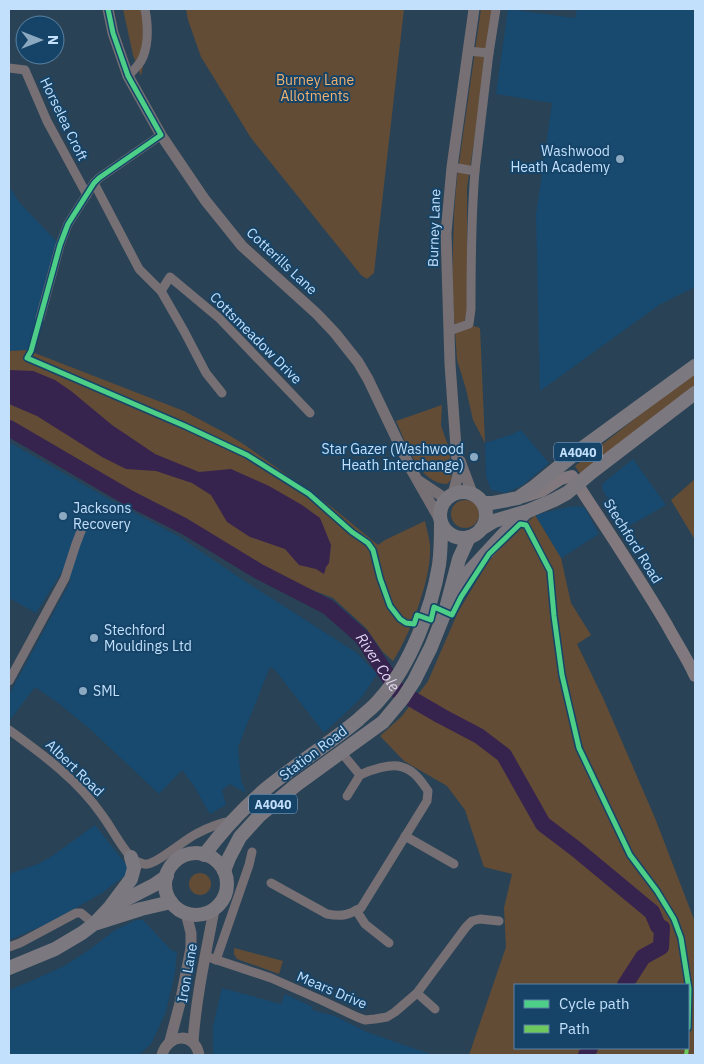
<svg xmlns="http://www.w3.org/2000/svg" width="704" height="1064" font-family="'IBM Plex Sans',sans-serif">
<style>
.built{fill:#18496e}
.green{fill:#624c36;fill-rule:evenodd}
.water{fill:#36234e}
.lines{fill:none;stroke-linecap:round;stroke-linejoin:round}
.river{stroke:#36234e;stroke-width:16}
.minor{stroke:#766f74;stroke-width:9}
.tertiary{stroke:#766f74;stroke-width:11}
.secondary{stroke:#81797e;stroke-width:12}
.primary{stroke:#7c787f;stroke-width:14}
.quiet{stroke:#6dc95d;stroke-width:4;stroke-dasharray:8 4;stroke-linecap:butt}
.cycleway-casing{stroke:#164468;stroke-width:8}
.cycleway{stroke:#4dcf88;stroke-width:5}
.poi-dot{fill:#8ca9c2;stroke:#164468;stroke-width:2}
.labels{text-anchor:middle;dominant-baseline:central;stroke-width:4;stroke-linejoin:round;paint-order:stroke}
.shield{fill:#164468;stroke:#8eb1d0;stroke-width:1}
.shield-label{font-size:12px;font-weight:bold;fill:#c2e0fc}
.park-label{font-size:14px;fill:#f0b06e;stroke:#164468}
.street-label{font-size:14px;fill:#c2e0fc;stroke:#164468}
.poi-label{font-size:14px;fill:#c2e0fc;stroke:#164468;text-anchor:start}
.water-label{font-size:15px;font-style:italic;fill:#e4d6f5;stroke:#164468}
</style>
<rect width="100%" height="100%" fill="#294255"/>
<g class="built">
<path d="M508,9L575,18L577,9H695V287L659,305L540,391L536,215L552,103L496,94Z"/>
<path d="M9,186L19,202L60,245L27,350L9,351Z"/>
<path d="M521,430L549,463L523,485L506,493L491,490L486,477L485,443L513,434Z"/>
<path d="M9,442L109,499L178,536L246,582L357,653L377,674L362,697L324,733L275,670L270,667L238,747L241,780L246,793L230,784L222,790L226,805L210,814L194,786L182,770L159,794L91,730L58,703L35,687L10,720L9,719V695L71,580L62,572L36,613L9,598Z"/>
<path d="M633,459L666,505L626,528L603,491L602,484Z"/>
<path d="M578,506L585,508L599,534L561,558L535,515L568,507Z"/>
<path d="M95,825L129,868L127,874L102,893L49,923L9,940V874L38,864L52,856Z"/>
<path d="M136,920H143L171,950L177,952L175,972L166,1012L151,1044L139,1055H9V990L31,981L64,966L89,950L115,930Z"/>
<path d="M222,988L281,1004L285,994L313,1007L312,1010L335,1016L367,1032L433,1055H213V1026Z"/>
</g>
<g class="green">
<path d="M123,9H147L148,41L141,76L133,55Z"/>
<path d="M186,9H404L374,273L367,279L361,275L251,138L201,57L188,20Z"/>
<path d="M481,9H494L467,188V310L464,323L480,328L485,443L473,420L466,389L457,360L452,286L454,215L457,177Z"/>
<path d="M27,350L184,411L227,434L245,445L333,508L378,545L385,540L425,521C427,531 431,542 430,552C430,582 409,637 393,661L383,652L366,628L333,598L299,585L275,574L240,555L208,534L174,513L103,477L45,441L9,421V351Z"/>
<path d="M695,371V390L581,475L575,466Z"/>
<path d="M442,405L441,426L449,448L452,473L451,480L447,484C419,484 406,443 396,421Z"/>
<path d="M695,479V540L671,500Z"/>
<circle cx="465" cy="514" r="14"/>
<path d="M535,515L561,558L571,603L591,635L577,644L604,700L655,818L695,922V1055H469L506,947L504,908L512,874L484,867L465,810L447,786L404,761L380,736L402,716L428,681L458,612L491,557ZM515,985H688V1048H515Z"/>
<circle cx="200" cy="884" r="11"/>
<path d="M234,948L283,961L279,974L237,959L234,954Z"/>
</g>
<path class="water" d="M9,370L33,371L55,380L71,391L112,425L155,454L199,472L231,469L269,486L302,505L320,518L331,545L329,563L326,567L324,574L316,569L299,565L285,549L250,537L227,522L211,495L192,483L156,471L126,469L102,457L37,416L9,404Z"/>
<g class="lines">
<g class="river">
<path id="s1" d="M9,428L129,498L184,526L258,571L328,607L362,637L398,691L441,716L479,736L504,755L543,824L576,849L652,912L658,926L662,928L661,947L643,957L625,985"/>
<path d="M586,1055L590,1048"/>
</g>
<g class="minor">
<path d="M468,51L489,53"/>
<path d="M9,68L25,70L47,121L87,195"/>
<path d="M128,76C133,71 138,66 141,61C149,46 148,25 145,9"/>
<path d="M452,167L475,171L489,53L496,9"/>
<path d="M94,183L139,269L161,291L184,331L206,373L222,393"/>
<path d="M161,291L170,277L219,318L310,413"/>
<path d="M40,318L60,245L68,224L94,183L99,178L161,135"/>
<path d="M449,331L469,324L471,309C471,263 471,217 475,171"/>
<path d="M9,681L65,578L76,544L83,526"/>
<path d="M9,730C42,754 78,780 102,815C111,827 120,845 130,856C133,860 142,865 147,864C158,863 184,840 196,834C207,828 219,823 232,821"/>
<path d="M347,796L360,775"/>
<path d="M405,836L454,864"/>
<path d="M271,883L327,914C342,917 348,915 361,908L427,801L428,791C422,782 414,770 402,767C391,763 370,770 360,775L341,752"/>
<path d="M356,910L365,924L389,943"/>
<path d="M9,947L20,943L76,913H81L94,924"/>
<path d="M205,956L271,978L321,1000L357,1017L365,1020L375,1019L387,1017L395,1012L417,993L466,927L472,921L480,919L499,921"/>
<path d="M216,960L249,865L252,852"/>
<path d="M417,993L435,1009"/>
</g>
<g class="tertiary">
<path d="M108,9L113,33L128,76L161,135L205,200L242,246L317,314L335,333L358,362L368,379L411,469L440,520"/>
<path d="M460,461L472,493"/>
<path d="M419,481L446,499"/>
<path d="M453,494L458,475L450,364L446,233L452,167L474,9"/>
<path d="M170,1041L180,1003L191,948V933L186,913"/>
<path d="M193,1042C196,997 206,953 214,910"/>
<path d="M162,1055C168,1033 195,1032 199,1055"/>
</g>
<path class="secondary" d="M523,497L542,491L561,479L572,476C604,525 637,574 667,625C676,642 687,658 695,676"/>
<g class="primary">
<circle cx="463" cy="515" r="23"/>
<path d="M483,503H492L518,498L534,487L577,452L695,366"/>
<path d="M481,529L494,521L528,511L554,500L567,493L592,472L695,393"/>
<path d="M454,596L465,576L502,536L526,512"/>
<circle cx="196" cy="884" r="31"/>
<path d="M204,855C223,830 243,808 267,788C296,764 329,744 358,720C365,713 374,707 380,699C410,666 432,608 439,565C441,551 441,537 441,523"/>
<path d="M224,871L229,858L240,837L260,815L296,785L383,722L403,698L414,681L431,647L445,612L459,559L469,537"/>
<path d="M113,906L154,885L167,876"/>
<path d="M97,923L141,909L171,902"/>
<path d="M9,968L55,949L82,933L94,924L110,907L131,879L134,868L131,857"/>
</g>
<path class="quiet" d="M686,1055L687,1048"/>
<g class="cycleway-casing">
<path id="cycleway" d="M108,9L113,33L128,76L161,135L99,178L94,183L68,224L60,245L31,351L27,358L185,426L247,455L309,494L352,532L368,543L373,550L380,578L390,606L400,619L406,623L414,624L417,615L431,620L434,607L452,615L461,597L489,554L520,524L526,525L550,571L554,616L562,675L579,748L630,855L657,891L674,919L681,938L689,989L688,1028"/>
</g>
<use href="#cycleway" class="cycleway"/>
</g>
<g class="poi-dot">
<circle cx="620" cy="159" r="5"/>
<circle cx="474" cy="457" r="5"/>
<circle cx="63" cy="516" r="5"/>
<circle cx="94" cy="638" r="5"/>
<circle cx="83" cy="691" r="5"/>
</g>
<g class="labels">
<g class="shield">
<rect x="554" y="442.5" width="48" height="19" rx="4"/>
<rect x="249" y="794.5" width="48" height="19" rx="4"/>
</g>
<g class="shield-label">
<text x="578" y="452">A4040</text>
<text x="273" y="804">A4040</text>
</g>
<g class="park-label">
<text x="315" y="80">Burney Lane<tspan x="315" dy="16">Allotments</tspan></text>
</g>
<g class="street-label">
<text transform="translate(64 119) rotate(64)">Horselea Croft</text>
<text transform="translate(434 228) rotate(-88)">Burney Lane</text>
<text transform="translate(282 261) rotate(43)">Cotterills Lane</text>
<text transform="translate(256 338) rotate(45)">Cottsmeadow Drive</text>
<text transform="translate(633 541) rotate(58)">Stechford Road</text>
<text transform="translate(313 753) rotate(-37)">Station Road</text>
<text transform="translate(75 768) rotate(44)">Albert Road</text>
<text transform="translate(187 973) rotate(-80)">Iron Lane</text>
<text transform="translate(332 990) rotate(23)">Mears Drive</text>
</g>
<g class="poi-label">
<text x="610" y="151" text-anchor="end">Washwood<tspan x="610" dy="16">Heath Academy</tspan></text>
<text x="464" y="449" text-anchor="end">Star Gazer (Washwood<tspan x="464" dy="16">Heath Interchange)</tspan></text>
<text x="73" y="508">Jacksons<tspan x="73" dy="16">Recovery</tspan></text>
<text x="104" y="630">Stechford<tspan x="104" dy="16">Mouldings Ltd</tspan></text>
<text x="93" y="691">SML</text>
</g>
<g class="water-label">
<text stroke="none"><textPath href="#s1" startOffset="441">River Cole</textPath></text>
</g>
</g>
<rect width="704" height="1064" fill="none" stroke="#c2e0fc" stroke-width="20"/>
<rect x="514" y="984" width="175" height="65" fill="#164468" stroke="#5b82a3"/>
<rect x="524" y="1000" width="25" height="8" fill="#4dcf88" stroke="#5b82a3"/>
<text x="559" y="1009" font-size="15" fill="#c2e0fc">Cycle path</text>
<rect x="524" y="1025" width="25" height="8" fill="#6dc95d" stroke="#5b82a3"/>
<text x="559" y="1034" font-size="15" fill="#c2e0fc">Path</text>
<g transform="translate(40 40) rotate(90)"><circle r="24" fill="#164468" stroke="#5b82a3"/>
<path d="M0-4L9 19L0 12L-9 19Z" fill="#8ca9c2"/>
<text y="-8" font-size="14" font-weight="bold" text-anchor="middle" fill="#c2e0fc">N</text>
</g>
</svg>
